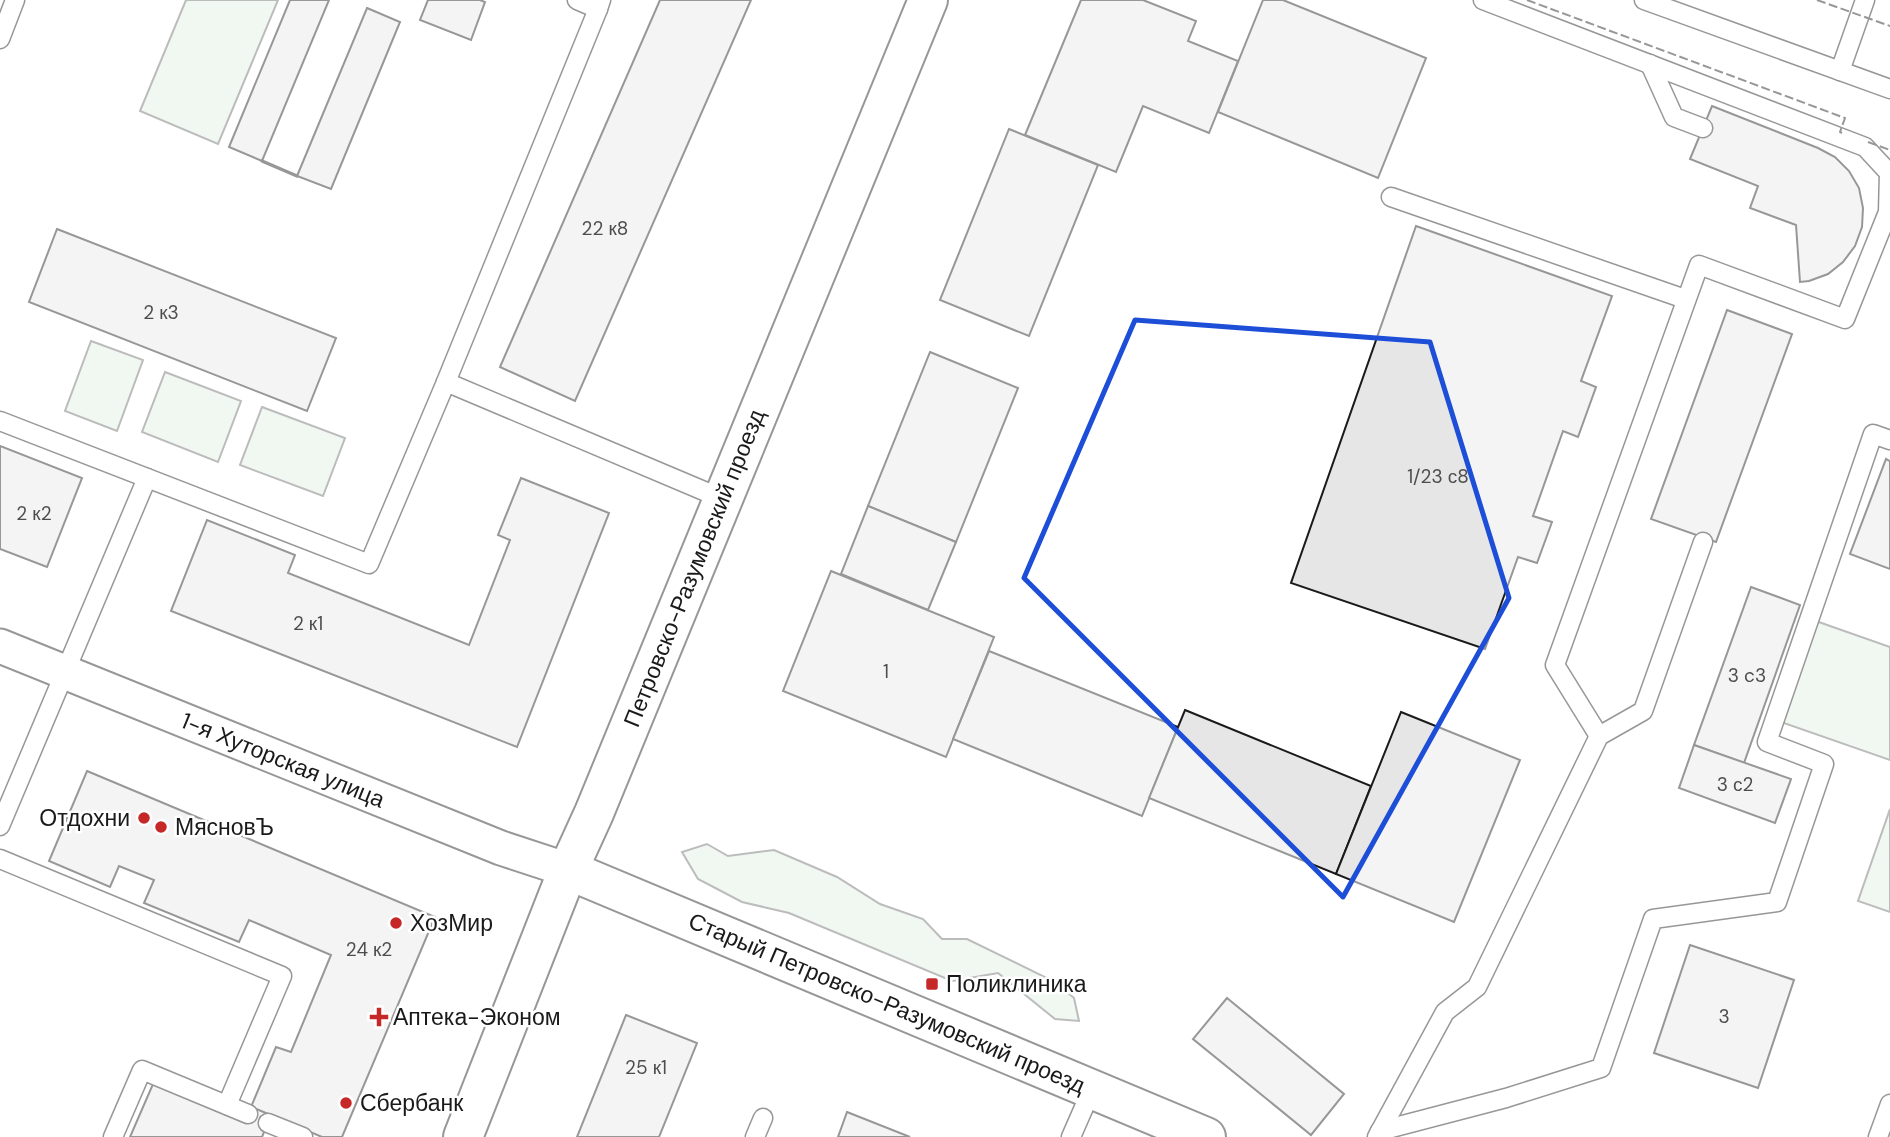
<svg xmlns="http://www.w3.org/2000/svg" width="1890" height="1137" font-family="'DM Sans',sans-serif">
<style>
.green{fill:#e0efe3;stroke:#6a6a6a;stroke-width:2}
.building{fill:#e6e6e6;stroke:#1a1a1a;stroke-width:2}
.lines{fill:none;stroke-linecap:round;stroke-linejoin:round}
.service-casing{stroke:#1a1a1a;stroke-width:21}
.minor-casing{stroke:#1a1a1a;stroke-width:37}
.tertiary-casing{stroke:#1a1a1a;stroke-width:42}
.service{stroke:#fff;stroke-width:18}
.minor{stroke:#fff;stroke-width:33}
.tertiary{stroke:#fff;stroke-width:38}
.fence{stroke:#1a1a1a;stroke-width:2;stroke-dasharray:9 3.5;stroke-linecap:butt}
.wall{stroke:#1a1a1a;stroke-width:3.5}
.marked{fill:none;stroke:#1d4ed8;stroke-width:5;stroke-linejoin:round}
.poi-dot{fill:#c62828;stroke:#fff;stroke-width:2.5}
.labels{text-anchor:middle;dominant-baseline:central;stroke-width:5;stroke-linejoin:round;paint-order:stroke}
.number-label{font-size:19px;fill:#4d4d4d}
.street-label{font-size:23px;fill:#1a1a1a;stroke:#fff}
.poi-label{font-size:23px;fill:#1a1a1a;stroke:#fff;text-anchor:start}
</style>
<rect width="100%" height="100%" fill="#fff"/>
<g class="green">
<path d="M186,0H278L218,144L140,111Z"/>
<path d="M91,341L143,360L117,431L65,411Z"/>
<path d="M165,372L241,401L218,462L142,432Z"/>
<path d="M262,407L345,438L323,496L240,465Z"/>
<path d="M1813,620L1890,647V760L1778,721Z"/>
<path d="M1890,809V912L1858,901Z"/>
<path d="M707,844L728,856L774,850L837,877L880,904L923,919L942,939H967L1055,982L1074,998L1079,1021L1055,1019L998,973L952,981L789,913L742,902L698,879L682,852Z"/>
</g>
<g class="building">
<path d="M290,0H329L262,161L229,147Z"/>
<path d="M428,0H480L485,2L471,40L420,20Z"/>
<path d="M660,0H751L575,401L500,367Z"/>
<path d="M1081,0H1143L1196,21L1188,41L1238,61L1209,133L1143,106L1116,172L1025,135Z"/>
<path d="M1263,0H1283L1426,58L1378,178L1218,112Z"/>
<path d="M367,8L400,22L331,189L297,176Z"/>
<path d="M1712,106L1818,148L1835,157L1849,171L1859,188L1863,208L1862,227L1855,246L1843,262L1828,274L1809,281L1800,282L1796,225L1750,208L1758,186L1690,159Z"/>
<path d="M1009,129L1098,165L1029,336L940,300Z"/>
<path d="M1416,226L1612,296L1581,381L1596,387L1578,437L1563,431L1533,516L1552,522L1537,563L1518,557L1485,649L1291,583Z"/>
<path d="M57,229L336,338L307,411L29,302Z"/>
<path d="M1727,310L1792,334L1716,542L1651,519Z"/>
<path d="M930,352L1018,388L956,542L868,506Z"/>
<path d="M0,446L82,478L47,567L0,549Z"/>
<path d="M1886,459L1890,461V569L1850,554Z"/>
<path d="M521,478L609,513L517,747L171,611L207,520L295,555L288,573L469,645L510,540L498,535Z"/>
<path d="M868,506L956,542L928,610L841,574Z"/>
<path d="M831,571L994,637L946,757L783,691Z"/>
<path d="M1751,587L1800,605L1744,763L1694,745Z"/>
<path d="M989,651L1178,727L1142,816L953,739Z"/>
<path d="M1185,710L1371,786L1336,874L1149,798Z"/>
<path d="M1401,712L1520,760L1454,922L1336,874Z"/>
<path d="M1694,745L1791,779L1775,823L1679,788Z"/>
<path d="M87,771L435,917L342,1137H322L251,1107L276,1047L291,1052L331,955L249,920L239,942L144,903L154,880L119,866L110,887L49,861Z"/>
<path d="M1690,945L1794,980L1758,1088L1654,1053Z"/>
<path d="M1227,998L1344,1094L1311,1135L1193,1039Z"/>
<path d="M626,1015L697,1043L659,1137H577Z"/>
<path d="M153,1084L245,1123L251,1107L271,1115L262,1137H130Z"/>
<path d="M847,1112L910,1137H838Z"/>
</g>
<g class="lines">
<g class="service-casing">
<g id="service">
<path d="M577,0L598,9L601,0"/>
<path d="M1483,0L1865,147L1889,173L1888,212L1845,319L1699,265L1555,665L1599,736"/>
<path d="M1644,0L1890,89"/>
<path d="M0,39L15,0"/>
<path d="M1650,64L1674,117L1703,128"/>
<path d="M1840,71L1865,0"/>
<path d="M1391,197L1685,299"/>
<path d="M446,382L598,9"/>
<path d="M0,421L369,564L446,382L723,499"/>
<path d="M0,826L147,478"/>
<path d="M0,859L282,976L227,1105"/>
<path d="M268,1123L303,1137"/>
<path d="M1380,1131L1506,1098L1601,1068L1653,919L1777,902L1824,764L1767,742L1873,434L1890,440"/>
<path d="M113,1137L142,1070L248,1114"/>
<path d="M755,1137L763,1118"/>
<path d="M1071,1137L1092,1089"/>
<path d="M1377,1137L1445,1012L1477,987L1599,736L1643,711L1703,542"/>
<path d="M1878,1137L1890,1104"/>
</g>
</g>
<g class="minor-casing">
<path id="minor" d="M0,646L501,848L568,870"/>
</g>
<g class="tertiary-casing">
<g id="tertiary">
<path d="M568,870L1206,1137"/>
<path d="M463,1137L568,870L594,813L928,0"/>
</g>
</g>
<use href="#service" class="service"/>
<use href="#minor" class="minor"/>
<use href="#tertiary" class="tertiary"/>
<g class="fence">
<path d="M1527,0L1845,118L1840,132L1842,133"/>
<path d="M1817,0L1890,26"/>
<path d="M1868,142L1890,150"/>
</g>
<path class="wall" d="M262,161L297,176"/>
</g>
<path d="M0 0H1890V1137H0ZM1135,320L1430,342L1509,598L1343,897L1024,578Z" fill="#fff" fill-opacity=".55" fill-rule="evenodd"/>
<path class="marked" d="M1135,320L1430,342L1509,598L1343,897L1024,578Z"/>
<g class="poi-dot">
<circle cx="144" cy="818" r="7"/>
<circle cx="161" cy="827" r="7"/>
<circle cx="396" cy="923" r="7"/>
<rect x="925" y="977" width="14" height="14" rx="3.5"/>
<path d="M375.5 1006.5h7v7h7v7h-7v7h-7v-7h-7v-7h7z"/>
<circle cx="346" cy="1103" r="7"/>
</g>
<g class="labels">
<g class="number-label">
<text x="605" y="228">22 к8</text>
<text x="161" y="312">2 к3</text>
<text x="1438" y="476">1/23 с8</text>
<text x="34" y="513">2 к2</text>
<text x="308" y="623">2 к1</text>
<text x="886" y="671">1</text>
<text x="1747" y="675">3 c3</text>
<text x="1735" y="784">3 с2</text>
<text x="369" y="949">24 к2</text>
<text x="1724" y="1016">3</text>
<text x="646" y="1067">25 к1</text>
</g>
<g class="street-label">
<text transform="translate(694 568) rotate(-68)">Петровско-Разумовский проезд</text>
<text transform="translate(283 760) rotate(22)">1-я Хуторская улица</text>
<text transform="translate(887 1003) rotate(23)">Старый Петровско-Разумовский проезд</text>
</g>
<g class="poi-label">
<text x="130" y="818" text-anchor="end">Отдохни</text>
<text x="175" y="827">МясновЪ</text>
<text x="410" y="923">ХозМир</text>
<text x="946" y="984">Поликлиника</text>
<text x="393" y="1017">Аптека-Эконом</text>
<text x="360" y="1103">Сбербанк</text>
</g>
</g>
</svg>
